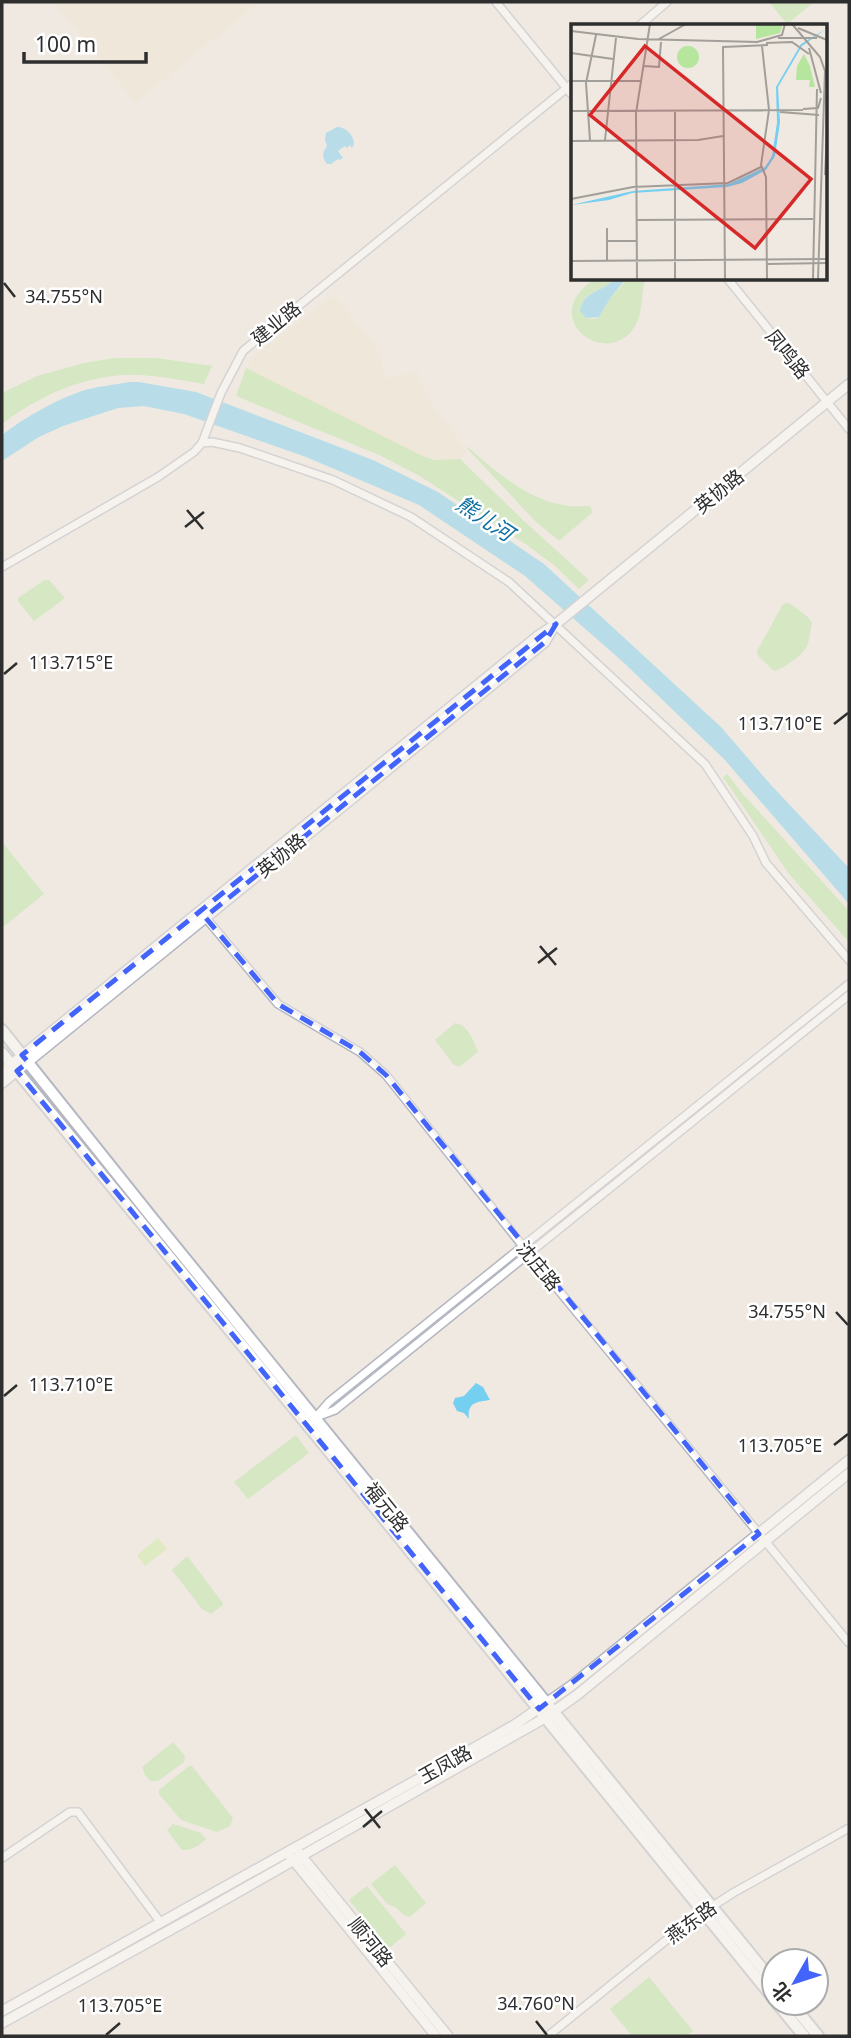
<svg xmlns="http://www.w3.org/2000/svg" width="851" height="2038" font-family="'Noto Sans','Noto Sans SC',sans-serif">
<style>
.education{fill:#f0e6d1}
.green{fill:#b6e59e}
.pitch{fill:#c9ec9a}
.water{fill:#75cff0}
.lines{fill:none;stroke-linecap:round;stroke-linejoin:round}
.minor-casing{stroke:#b4b7c1;stroke-width:10}
.tertiary-casing{stroke:#b4b7c1;stroke-width:12}
.secondary-casing{stroke:#b4b7c1;stroke-width:14}
.minor{stroke:#fff;stroke-width:7}
.tertiary{stroke:#fff;stroke-width:9}
.secondary{stroke:#fff;stroke-width:10}
.marked{fill:none;stroke:#4264fb;stroke-width:5;stroke-dasharray:14 9;stroke-linejoin:round}
.ticks{fill:none;stroke:#2e2e2e;stroke-width:2.5}
.labels{text-anchor:middle;dominant-baseline:central;stroke-width:5;stroke-linejoin:round;paint-order:stroke}
.street-label{font-size:19px;fill:#2e2e2e;stroke:#fff}
.water-label{font-size:21px;font-style:italic;fill:#0d6fa3;stroke:#fff}
.inset-road{fill:none;stroke:#a29e99;stroke-width:2}
.view{fill:#d62828;fill-opacity:0.15;stroke:#d62828;stroke-width:3.5}
.inset-edge{fill:none;stroke:#2e2e2e;stroke-width:3.5}
.ticks-label{font-size:18px;text-anchor:middle;fill:#2e2e2e;stroke:#fff;stroke-width:5;stroke-linejoin:round;paint-order:stroke}
</style>
<rect width="100%" height="100%" fill="#efe9e1"/>
<g class="education">
<path d="M53,2H260L135,103Z"/>
<path d="M334,295L375,344L387,379L417,371L429,399L467,451L460,459L435,460L423,456L246,368L256,354Z"/>
</g>
<g class="green">
<path d="M769,2H814L787,24Z"/>
<path d="M595,278H616C601,293 585,289 580,311L586,318L594,319L599,317L611,297L623,284L624,278H646C640,293 644,311 635,326C613,364 556,333 576,297C580,290 588,284 595,278Z"/>
<path d="M115,358H156L212,366L204,384C182,380 160,376 139,375C89,373 40,395 2,424V393L37,376L84,363Z"/>
<path d="M246,368L423,456L435,460L460,459L523,520L589,580L579,589L554,565L527,545L418,475L379,455L236,396Z"/>
<path d="M465,446L470,449C499,474 528,500 568,506C575,507 582,506 590,506L593,512L560,540H558L534,520Z"/>
<path d="M45,580H49L65,598L34,621L18,601V598Z"/>
<path d="M789,603L808,617L812,623C810,630 810,640 807,646C802,656 784,668 774,671L758,656L757,651L783,604Z"/>
<path d="M727,774L742,793L849,911V942L789,874L723,777Z"/>
<path d="M2,842L44,894L3,927L2,925Z"/>
<path d="M455,1023C469,1026 473,1040 478,1052L459,1067L453,1064L435,1040Z"/>
<path d="M296,1435L309,1453L248,1499L234,1482Z"/>
<path d="M186,1557H188L222,1602L223,1605L211,1614L202,1609L172,1570Z"/>
<path d="M173,1742L185,1756L184,1762L158,1781H150L145,1775L142,1767Z"/>
<path d="M189,1766H192L233,1818L230,1826L217,1832L181,1820L159,1794V1790Z"/>
<path d="M173,1824L201,1833L206,1839C200,1845 191,1851 182,1850L167,1830Z"/>
<path d="M395,1865L426,1903L410,1917L404,1915L395,1907L387,1904L371,1884Z"/>
<path d="M367,1886L406,1934L388,1949L349,1900Z"/>
<path d="M649,1977L693,2031L686,2036H632L610,2009Z"/>
</g>
<path class="pitch" d="M158,1538L167,1549L145,1566L137,1555Z"/>
<g class="water">
<path d="M337,127C346,127 354,135 354,144L352,148L350,145L347,148L345,146L338,151L343,158L340,160L338,159L331,164H327C321,157 323,152 327,146L325,140L326,133Z"/>
<path d="M616,278H624L625,280L611,297L599,317L586,318L580,311C584,290 603,292 616,278Z"/>
<path d="M129,382H139L196,392L373,460L438,492L544,564L721,727L771,785L849,868V904L724,759L623,662L525,576L419,505L306,457L184,414L144,406L118,408L63,426L39,437L2,461V435C27,416 55,400 85,390C99,386 115,385 129,382Z"/>
<path d="M476,1383L483,1387L490,1400C477,1402 467,1402 469,1419L464,1413L457,1411L453,1403L455,1398L464,1396Z"/>
</g>
<g class="lines">
<g class="minor-casing">
<g id="minor">
<path d="M496,2L573,96"/>
<path d="M639,26L667,2"/>
<path d="M727,278L849,429"/>
<path d="M202,443L212,442L240,448L333,480L411,517L509,582L705,764L753,836L766,863L849,960"/>
<path d="M2,567L158,477L194,452L202,443L221,393L243,351L573,83"/>
<path d="M205,917L278,1004L360,1052L386,1075L542,1270L849,1643"/>
<path d="M319,1416L335,1410L849,995"/>
<path d="M315,1418L329,1402L849,984"/>
<path d="M2,1858L70,1812H78L161,1923"/>
<path d="M548,2036L691,1920L733,1893L849,1828"/>
</g>
</g>
<g class="tertiary-casing">
<g id="tertiary">
<path d="M2,1072L539,635L556,624L849,384"/>
<path d="M2,1083L545,642L553,628"/>
<path d="M299,1853L448,2036"/>
<path d="M290,1856L436,2036"/>
<path d="M2,2011L481,1744L516,1724L571,1686L849,1460"/>
<path d="M2,2023L208,1909L543,1719L577,1695L849,1473"/>
</g>
</g>
<g class="secondary-casing">
<g id="secondary">
<path d="M2,1030L153,1219L774,1983"/>
<path d="M2,1053L324,1445L774,1999"/>
<path d="M777,2003L804,2036"/>
<path d="M791,2003L818,2036"/>
</g>
</g>
<use href="#minor" class="minor"/>
<use href="#tertiary" class="tertiary"/>
<use href="#secondary" class="secondary"/>
</g>
<path d="M0 0H851V2038H0ZM556,624L545,642L205,917L278,1004L360,1052L386,1075L759,1534L539,1709L17,1071L28,1062L22,1055Z" fill="#efe9e1" fill-opacity=".55" fill-rule="evenodd"/>
<path class="marked" d="M556,624L545,642L205,917L278,1004L360,1052L386,1075L759,1534L539,1709L17,1071L28,1062L22,1055Z"/>
<path class="ticks" d="M4,283L15,297M187,510L203,529M185,527L204,512M4,674L17,663M834,724L848,713M540,946L556,965M538,963L557,948M836,1312L848,1325M4,1396L17,1385M834,1445L848,1434M365,1809L380,1828M363,1827L382,1811M536,2021L547,2035M106,2035L120,2023"/>
<g class="labels">
<g class="street-label">
<text transform="translate(276 323) rotate(-39)">建业路</text>
<text transform="translate(788 354) rotate(51)">凤鸣路</text>
<text transform="translate(719 491) rotate(-39)">英协路</text>
<text transform="translate(281 855) rotate(-39)">英协路</text>
<text transform="translate(539 1266) rotate(51)">沈庄路</text>
<text transform="translate(387 1507) rotate(51)">福元路</text>
<text transform="translate(445 1764) rotate(-29)">玉凤路</text>
<text transform="translate(691 1922) rotate(-36)">燕东路</text>
<text transform="translate(371 1942) rotate(51)">顺河路</text>
</g>
<g class="water-label">
<text transform="translate(485 518) rotate(33)">熊儿河</text>
</g>
</g>
<g transform="translate(571 24)">
<rect width="256" height="256" fill="#efe9e1"/>
<path d="M185,0H209L211,3L209,9L185,15ZM106 33a11 11 0 1 1 22 0a11 11 0 1 1-22 0ZM233,30L239,42L244,63H238L239,56H225L226,42Z" fill="#b6e59e"/>
<path d="M255,5L231,22L207,63L209,98L204,132L195,146L171,159L156,163L61,169L38,176L0,181L62,167L158,160L194,143L201,132L206,99L205,63L230,20Z" fill="#75cff0"/>
<path class="inset-road" d="M221,0L249,33L254,47L247,255M227,4L256,16M0,7L67,15L187,18M207,14H246M88,15L115,0M186,18L211,11L214,0M195,19L221,18L238,30M191,22L198,86L190,141L195,153L196,255M238,24L250,69M0,29L42,35M73,42L88,43L90,18M0,57H71M232,85L247,84L250,74M0,87L232,86M104,88V255M209,88L248,91M19,116L15,59L25,11M34,116L45,14M0,117L127,116L152,112M254,151L256,108M0,175L62,163L157,159L190,143M66,196L242,195M36,217H65M0,237L256,235M36,237V204M196,240L256,239M66,255L65,89L79,0M154,255L152,23L197,21M242,255L246,65"/>
<path class="view" d="M74,22L240,155L184,224L19,91Z"/>
<rect width="256" height="256" class="inset-edge"/>
</g>
<g class="ticks-label">
<text x="64" y="303">34.755°N</text>
<text x="71" y="669">113.715°E</text>
<text x="780" y="730">113.710°E</text>
<text x="787" y="1318">34.755°N</text>
<text x="71" y="1391">113.710°E</text>
<text x="780" y="1452">113.705°E</text>
<text x="536" y="2010">34.760°N</text>
<text x="120" y="2012">113.705°E</text>
</g>
<rect width="851" height="2038" fill="none" stroke="#2e2e2e" stroke-width="7"/>
<g transform="translate(795 1982) rotate(231)"><circle r="33" fill="#ffffff" stroke="#ababab" stroke-width="2"/>
<path d="M0-5L12 26L0 18L-12 26Z" fill="#4264fb"/>
<text y="-10" font-size="19" font-weight="bold" text-anchor="middle" fill="#2e2e2e">北</text>
</g>
<path d="M24 52v10h122v-10" fill="none" stroke="#2e2e2e" stroke-width="3.5"/>
<text x="35" y="52" font-size="21" fill="#2e2e2e" stroke="#ffffff" stroke-width="5" paint-order="stroke">100 m</text>
</svg>
